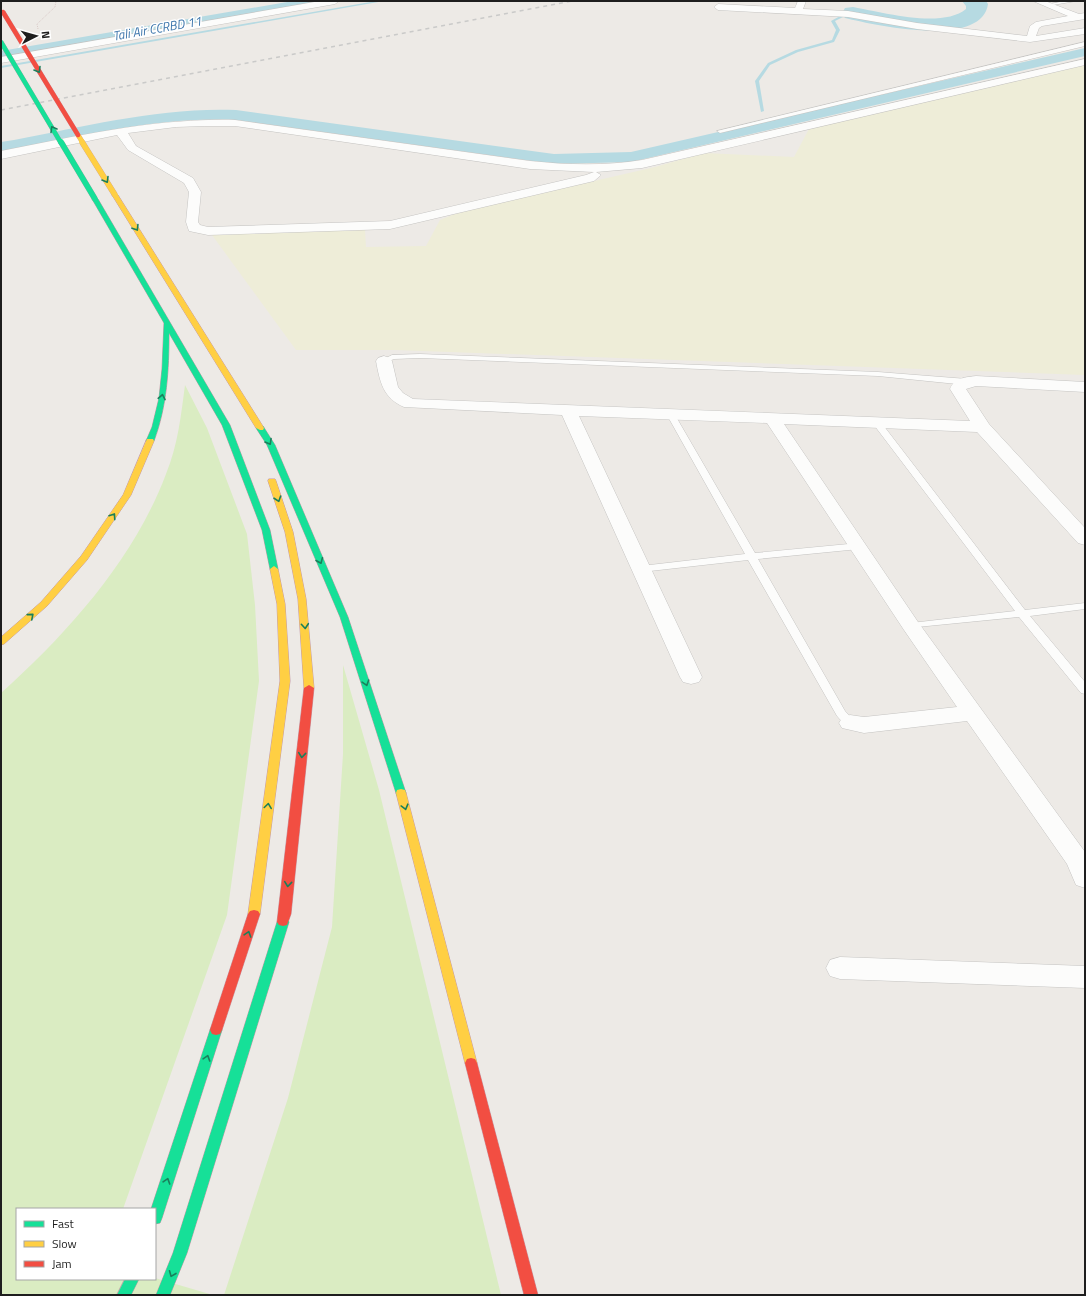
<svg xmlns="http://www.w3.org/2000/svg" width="1086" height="1296" font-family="'Titillium Web',sans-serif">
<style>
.farmland{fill:#eeedd8}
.grass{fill:#daecc2}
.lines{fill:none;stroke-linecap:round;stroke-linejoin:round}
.stream{fill:#b6dae2;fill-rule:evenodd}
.canal{fill:#b6dae2;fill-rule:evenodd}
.river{fill:#b6dae2;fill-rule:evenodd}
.lane-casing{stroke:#c5c4c2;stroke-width:1}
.street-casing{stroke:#c5c4c2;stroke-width:1}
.fast-casing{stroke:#c59ba7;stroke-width:1}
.slow-casing{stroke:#c59ba7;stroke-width:1}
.jam-casing{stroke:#c59ba7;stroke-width:1}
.path{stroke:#dbcbc9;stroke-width:1;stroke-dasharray:1 1;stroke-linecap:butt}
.lane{fill:#fcfcfb;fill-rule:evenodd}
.street{fill:#fcfcfb;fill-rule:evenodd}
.fast{fill:#16e098;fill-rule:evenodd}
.slow{fill:#ffcf43;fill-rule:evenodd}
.jam{fill:#f24e42;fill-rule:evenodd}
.rail{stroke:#cacac9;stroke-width:1.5;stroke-dasharray:4 4;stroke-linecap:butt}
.fast-bridge-far1-casing{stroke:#c59ba7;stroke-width:5;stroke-linecap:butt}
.fast-bridge-casing{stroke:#c59ba7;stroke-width:6;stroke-linecap:butt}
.slow-bridge-far1-casing{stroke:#c59ba7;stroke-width:5;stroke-linecap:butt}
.slow-bridge-casing{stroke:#c59ba7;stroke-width:6;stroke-linecap:butt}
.jam-bridge-casing{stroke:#c59ba7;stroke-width:5;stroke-linecap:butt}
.fast-bridge-far1{stroke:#16e098;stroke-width:4.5}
.fast-bridge{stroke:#16e098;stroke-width:5.5}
.slow-bridge-far1{stroke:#ffcf43;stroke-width:4.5}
.slow-bridge{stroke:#ffcf43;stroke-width:5.5}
.jam-bridge{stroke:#f24e42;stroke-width:4.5}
.oneway{stroke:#1a7f5b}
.labels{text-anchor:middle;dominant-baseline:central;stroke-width:3;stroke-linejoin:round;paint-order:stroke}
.far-water-label{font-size:13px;font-style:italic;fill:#4078ad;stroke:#fff}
</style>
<rect width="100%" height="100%" fill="#edeae6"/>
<path class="farmland" d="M1085,63V375L395,350H296L212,235L295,231L365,230L366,247L426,246L440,220L467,209L516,199L655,167L704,153L794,157L810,127Z"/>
<g class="grass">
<path d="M185,385L207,428L247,534L255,605L259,681L227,915L123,1209H17V1279L155,1278L213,1295H1V693C68,633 134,559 166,474C178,445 181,415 185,385Z"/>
<path d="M343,665L379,790L501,1295H224L288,1098L332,927L343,754Z"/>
</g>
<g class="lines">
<g class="stream">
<path d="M376,1H384L1,68V66Z"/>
<path d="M842,15L845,16L835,21L840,30L834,42L798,52L770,65L759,81L764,111L761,112L755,81L768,63L796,50L832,40L836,30L831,21Z"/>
</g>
<g class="canal">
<path d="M293,1H320L314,5L1,59V51Z"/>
<path d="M1085,48V56L631,162L554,164L236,120C157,116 78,137 1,152V142L14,140C87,126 161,107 236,110L554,154L631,152Z"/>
</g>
<path class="river" d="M962,1H986L988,4C982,49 874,25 845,18L842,13L845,8L853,7C881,12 942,29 966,9V6Z"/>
<g class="lane-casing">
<g id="lane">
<path d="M1065,1H1076L1047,6L1045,5Z"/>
<path d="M1085,42V46L720,133L717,131Z"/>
<path d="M420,354L878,372L967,379L971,382L967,385L878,376L420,358L394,359L384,363L380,361L392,355Z"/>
<path d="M671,412L675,415L755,553L859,543L864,546L859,549L758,559L845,711L856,723L854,726H846L837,716L748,560L641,572L636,569L641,566L745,554L667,415Z"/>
<path d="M877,420L880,421L1025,610L1085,603V609L1030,616L1085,682V694L1081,693L1019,617L907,628L906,626L911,623L1015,611L874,425L873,423Z"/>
</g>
</g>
<g class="street-casing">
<g id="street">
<path d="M320,1H339L335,4L1,63V57Z"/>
<path d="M798,1H806L803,9L848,11L917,23L1027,36L1030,26L1036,22L1068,16L1033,1H1045L1079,14L1085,13V19L1042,26L1039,28L1036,36L1085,28V34L1030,42L917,29L848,17L718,10L714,7L718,4L795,8Z"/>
<path d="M1085,59V65L642,168L596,172L601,175L594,181L390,229L208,235L189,231L186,222L189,192L184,183L128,150L117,135L1,159V151C79,136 155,118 235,120L530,161C568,165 605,166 642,160ZM205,126H235L530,169L594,172L586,175L390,221L208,227L200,225L198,222L201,192L193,178L136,146L128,133L176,127Z"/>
<path d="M384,356L390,358L392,361L398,387L403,393L413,399L970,421L950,389C954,378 966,377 976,376L1085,382V392L976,386L966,389L989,424L1085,528V545L1078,543L977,432L784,424L918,622L1085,852V888L1076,885L1067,864L967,721L864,733L842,728L839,723L842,718L850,715L864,717L957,707L904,630L767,423L579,416L702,677L699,682L691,684L683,682L680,677L562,415L404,407C383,398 380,382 376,361L378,358Z"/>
<path d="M840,957L1085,966V988L840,979L830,976L826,968L830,960Z"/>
</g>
</g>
<g class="fast-casing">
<g id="fast">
<path d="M95,197L98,199L230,425L270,530L278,569L277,571H271L270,569L262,530L222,425L169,333C169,370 167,406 154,441L150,443L146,441L152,427L159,398L162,369L164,323L92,199Z"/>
<path d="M257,426H263L275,445L348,617L406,793L405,796H397L396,793L340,617L267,445L256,428Z"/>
<path d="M283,918L287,919L289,922L187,1253L170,1295H156L173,1253L277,922L279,919Z"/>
<path d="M216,1025L220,1026L222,1030L162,1218L160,1223L155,1224V1209H151L210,1030L212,1026Z"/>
<path d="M125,1279H139L131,1295H117Z"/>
</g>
</g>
<g class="slow-casing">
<g id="slow">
<path d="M115,193L118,195L264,428L263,430H260L256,428L112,195Z"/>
<path d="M147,439H153L154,441L131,495L87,560L47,606L4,644L1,645V637L41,602L81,556L123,495Z"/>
<path d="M269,479H275L276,481L293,532L306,599L314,688L309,691L304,688L298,599L285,532L268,481Z"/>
<path d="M274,566L278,569L285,604L290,681L260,914L258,917L254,918L250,917L248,914L280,681L277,604L270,569Z"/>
<path d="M401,789L405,790L406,793L477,1063L475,1067L471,1068L467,1067L465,1063L396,793L397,790Z"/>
</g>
</g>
<g class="jam-casing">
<g id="jam">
<path d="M309,685L314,688L291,914L287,925L283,926L279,925L277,922L304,688Z"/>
<path d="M254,910L258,911L260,914L222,1030L220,1034L216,1035L212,1034L210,1030L248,914L250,911Z"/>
<path d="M471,1058L475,1059L477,1063L538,1295H524L465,1063L467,1059Z"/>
</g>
</g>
<path class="path" d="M38,29L37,24L55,7L56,1"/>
<use href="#lane" class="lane"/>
<use href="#street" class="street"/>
<use href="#fast" class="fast"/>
<use href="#slow" class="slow"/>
<use href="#jam" class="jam"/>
<path class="rail" d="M1,110L572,1"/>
<g class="fast-bridge-far1-casing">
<path id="fast-bridge-far1" d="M1,42L61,143"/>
</g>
<g class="fast-bridge-casing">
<path id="fast-bridge" d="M61,142L95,199"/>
</g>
<g class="slow-bridge-far1-casing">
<path id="slow-bridge-far1" d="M78,135L83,143"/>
</g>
<g class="slow-bridge-casing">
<path id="slow-bridge" d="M82,142L115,195"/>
</g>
<g class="jam-bridge-casing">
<path id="jam-bridge" d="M3,12L78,135"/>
</g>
<use href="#fast-bridge-far1" class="fast-bridge-far1"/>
<use href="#fast-bridge" class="fast-bridge"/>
<use href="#slow-bridge-far1" class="slow-bridge-far1"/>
<use href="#slow-bridge" class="slow-bridge"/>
<use href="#jam-bridge" class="jam-bridge"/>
</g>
<defs><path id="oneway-chevron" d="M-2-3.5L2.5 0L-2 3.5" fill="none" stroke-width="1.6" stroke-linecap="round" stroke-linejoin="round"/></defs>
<g class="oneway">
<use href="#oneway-chevron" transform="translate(38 70) rotate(59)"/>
<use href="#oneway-chevron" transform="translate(53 129) rotate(-121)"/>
<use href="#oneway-chevron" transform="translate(106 180) rotate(59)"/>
<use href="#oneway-chevron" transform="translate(136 228) rotate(58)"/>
<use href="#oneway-chevron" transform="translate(162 397) rotate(-79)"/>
<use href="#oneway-chevron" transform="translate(269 442) rotate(60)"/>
<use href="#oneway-chevron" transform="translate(278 499) rotate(71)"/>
<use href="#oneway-chevron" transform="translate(113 516) rotate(-56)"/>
<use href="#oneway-chevron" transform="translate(320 561) rotate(67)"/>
<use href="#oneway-chevron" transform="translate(31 616) rotate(-41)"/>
<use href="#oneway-chevron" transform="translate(305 626) rotate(85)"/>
<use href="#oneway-chevron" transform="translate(366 683) rotate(72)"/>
<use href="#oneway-chevron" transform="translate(302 755) rotate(96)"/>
<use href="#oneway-chevron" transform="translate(268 806) rotate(-82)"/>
<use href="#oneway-chevron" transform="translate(405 807) rotate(75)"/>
<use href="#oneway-chevron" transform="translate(288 884) rotate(96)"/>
<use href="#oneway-chevron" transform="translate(248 934) rotate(-72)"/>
<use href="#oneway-chevron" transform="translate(207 1058) rotate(-72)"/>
<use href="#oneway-chevron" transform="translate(167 1181) rotate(-72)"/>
<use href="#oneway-chevron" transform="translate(172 1274) rotate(112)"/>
</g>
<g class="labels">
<g class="far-water-label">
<text transform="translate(157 28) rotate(-10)">Tali Air CCRBD 11</text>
</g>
</g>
<rect width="1086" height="1296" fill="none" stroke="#1e1e1e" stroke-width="4"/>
<rect x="16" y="1208" width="140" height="72" fill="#ffffff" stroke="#a5a5a5"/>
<rect x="24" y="1221" width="20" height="6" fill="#16e098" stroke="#a5a5a5"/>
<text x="52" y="1228" font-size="12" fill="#1e1e1e">Fast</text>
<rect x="24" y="1241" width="20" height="6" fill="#ffcf43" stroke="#a5a5a5"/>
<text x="52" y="1248" font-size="12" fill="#1e1e1e">Slow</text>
<rect x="24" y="1261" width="20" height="6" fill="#f24e42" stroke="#a5a5a5"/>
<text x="52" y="1268" font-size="12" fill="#1e1e1e">Jam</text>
<g transform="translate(36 36) rotate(84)" stroke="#ffffff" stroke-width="3" paint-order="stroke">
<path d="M0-3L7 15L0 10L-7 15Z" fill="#1e1e1e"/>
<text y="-6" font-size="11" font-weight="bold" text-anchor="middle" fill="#1e1e1e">N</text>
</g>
</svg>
